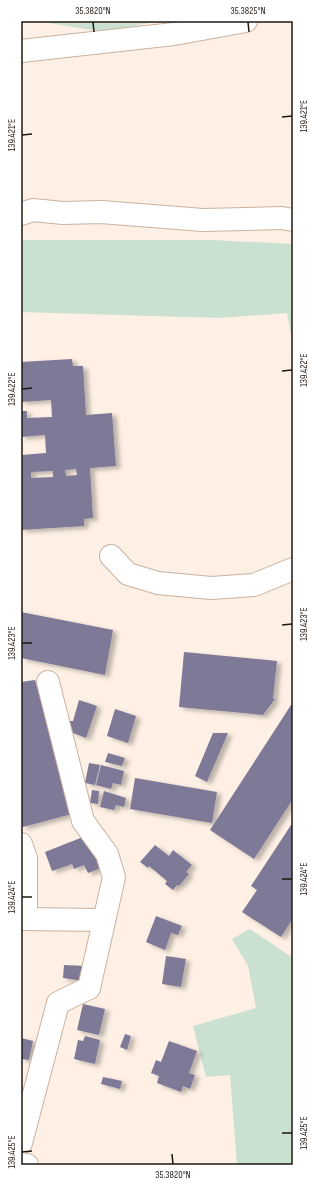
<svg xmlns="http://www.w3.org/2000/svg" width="314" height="1186" font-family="'Sofia Sans Condensed',sans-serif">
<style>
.green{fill:#cae0d0}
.building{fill:#7d7996;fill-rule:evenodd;filter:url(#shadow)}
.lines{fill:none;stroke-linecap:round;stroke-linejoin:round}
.minor-casing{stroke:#c9b2a0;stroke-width:24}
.minor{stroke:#fff;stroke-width:22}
.ticks{fill:none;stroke:#211812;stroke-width:1.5}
.neatline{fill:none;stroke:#211812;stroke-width:1.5}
.ticks-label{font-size:10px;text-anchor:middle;fill:#211812}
</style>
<defs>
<filter id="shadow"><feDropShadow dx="4.5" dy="2.5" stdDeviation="2" flood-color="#0004"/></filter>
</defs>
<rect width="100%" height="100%" fill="#fef0e4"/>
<g class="green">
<path d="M38,21H160L103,32Z"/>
<path d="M21,240H212L293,244V345L287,313L218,318L21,312Z"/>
<path d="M250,929L293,958V1165H237L230,1075L206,1077L193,1026L256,1008L248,966L232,939Z"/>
</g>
<g class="building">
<path d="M72,359L73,366H83L86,415L112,413L116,466L90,468L93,518L84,519V526L21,530V455L46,453L45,435L21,437V411H27V418L52,417L51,400L21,402V362ZM76,469L77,475L66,476L65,470ZM53,471V477L31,478V472Z"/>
<path d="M21,612L113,630L105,675L21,658Z"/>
<path d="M184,652L277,661L273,699H275L263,715L179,707Z"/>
<path d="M35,680L72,814L23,827L21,820V682Z"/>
<path d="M79,700L97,706L86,738L73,733L69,721H73Z"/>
<path d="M293,702V799L254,859L210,830Z"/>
<path d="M115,709L136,716L128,743L107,736Z"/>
<path d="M213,733H228L207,782L195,776Z"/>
<path d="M108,753L125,758L122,766L105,762Z"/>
<path d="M89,763L100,765L95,785L85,783Z"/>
<path d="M101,765L124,771L121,785L113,783L111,789L96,785Z"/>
<path d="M135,778L217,792L212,823L130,809Z"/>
<path d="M92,790L99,791L98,804L90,803Z"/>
<path d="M104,791L126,798L124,807L116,805L114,810L100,807Z"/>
<path d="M293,822V918L281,937L242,912L257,890L251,886Z"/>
<path d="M83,837L104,867L88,873L84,865L74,869L72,864L52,871L45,852Z"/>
<path d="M155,845L169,856L173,850L192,865L186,872L189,874L179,886L177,885L173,890L165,884L167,881L149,866L148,868L140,862Z"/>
<path d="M156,916L182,926L178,935L171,933L165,950L146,942Z"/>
<path d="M166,956L186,959L181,987L162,984Z"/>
<path d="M64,965L85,966L84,981L63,978Z"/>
<path d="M83,1004L105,1009L99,1035L77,1030Z"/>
<path d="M125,1034L131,1036L127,1050L120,1047Z"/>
<path d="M85,1036L100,1040L95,1064L74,1059L78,1040L83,1041Z"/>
<path d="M21,1038L33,1041L29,1060L21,1059Z"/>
<path d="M169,1041L197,1051L189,1073L195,1075L190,1089L183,1086L181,1092L157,1083L159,1076L151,1073L156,1060L161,1062Z"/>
<path d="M103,1077L122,1081L120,1089L101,1084Z"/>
</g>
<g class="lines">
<g class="minor-casing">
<g id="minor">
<path d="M21,51L174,34L246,21"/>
<path d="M21,214L33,210L63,213L101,212L203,220L282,218L293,220"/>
<path d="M111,556L128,574L158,583L211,588L254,585L293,569"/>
<path d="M21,844L26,858V919"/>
<path d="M21,919L104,920"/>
<path d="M21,1143L58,1003L89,988L114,877L107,854L83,821L48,682"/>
<path d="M21,1164L27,1165"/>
</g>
</g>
<use href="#minor" class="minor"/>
</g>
<path class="ticks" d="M93,22L94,32M248,22L249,32M282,117L292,116M22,135L32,134M282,371L292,370M22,389L32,388M282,625L292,624M22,643H32M282,879H292M22,897H32M282,1133H292M22,1152L32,1151M172,1154L173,1164"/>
<rect width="314" height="1186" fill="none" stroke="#ffffff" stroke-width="44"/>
<rect x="22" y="22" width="270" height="1142" class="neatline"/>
<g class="ticks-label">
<text x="93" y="14">35.3820°N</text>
<text x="248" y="14">35.3825°N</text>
<text transform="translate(303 116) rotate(-90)" y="4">139.421°E</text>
<text transform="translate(11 135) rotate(-90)" y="4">139.421°E</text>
<text transform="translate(303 370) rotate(-90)" y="4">139.422°E</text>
<text transform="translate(11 389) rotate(-90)" y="4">139.422°E</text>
<text transform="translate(303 624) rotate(-90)" y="4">139.423°E</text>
<text transform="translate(11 643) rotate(-90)" y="4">139.423°E</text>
<text transform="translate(303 879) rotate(-90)" y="4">139.424°E</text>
<text transform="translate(11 897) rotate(-90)" y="4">139.424°E</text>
<text transform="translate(303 1133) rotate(-90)" y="4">139.425°E</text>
<text transform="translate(11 1152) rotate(-90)" y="4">139.425°E</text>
<text x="173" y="1178">35.3820°N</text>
</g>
</svg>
